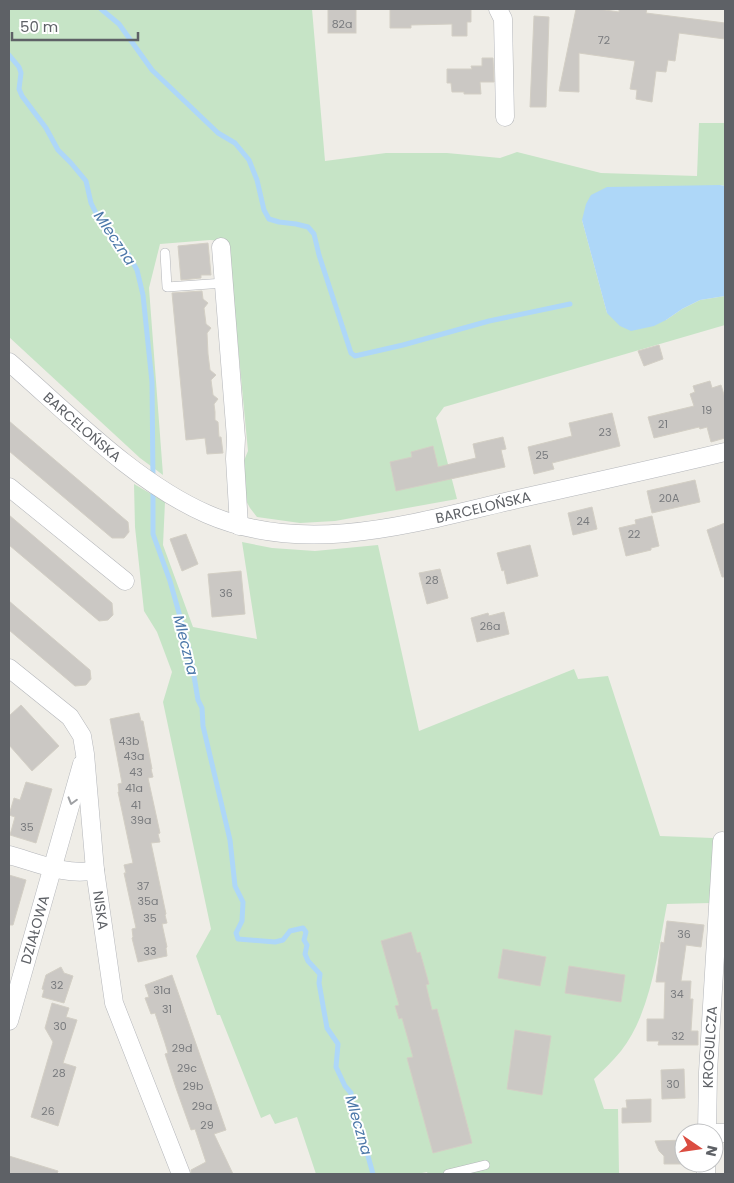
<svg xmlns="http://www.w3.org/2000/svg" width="734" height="1183" font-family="Poppins,sans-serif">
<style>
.green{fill:#c6e4c6}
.water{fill:#aed7f8}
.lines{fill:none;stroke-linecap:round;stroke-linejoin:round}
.stream{stroke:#aed7f8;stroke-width:5}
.building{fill:#cbc8c4;stroke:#d3cfc5}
.lane-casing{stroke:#b4b6ba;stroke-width:10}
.street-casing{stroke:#b4b6ba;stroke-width:19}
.lane{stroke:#fff;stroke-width:9}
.street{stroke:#fff;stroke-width:18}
.oneway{stroke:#9ea0a3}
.labels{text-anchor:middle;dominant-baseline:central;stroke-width:4;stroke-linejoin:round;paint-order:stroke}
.number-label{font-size:11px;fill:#797b7e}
.street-label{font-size:14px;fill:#5e6166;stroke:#fff}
.water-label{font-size:15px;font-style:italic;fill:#4c78a9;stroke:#fff}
</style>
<rect width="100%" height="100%" fill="#efede7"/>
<g class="green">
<path d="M9,9H312L325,161L386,153H447L500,158L517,152L601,173L697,176L699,123H725V186L720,185L582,220L607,313L666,320L682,309L700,300L725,296V325L444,407L436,418L457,499L335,521L300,523L257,517L250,508L244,497L243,463L248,451L228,241L210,240L160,244L149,288L163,475L140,458L9,337Z"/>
<path d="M134,484L165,502L163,545L193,627L257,639L242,542L272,548L315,551L378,545L419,731L574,669L578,679L608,676L660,836L713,838L711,903L667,904C658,951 651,1013 621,1051C613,1061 603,1070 594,1079L604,1109H618L619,1174H428L427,1172L417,1174H316L297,1117L275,1124L270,1114L261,1118L220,1015H217L196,956L211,929L163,702L172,672L157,632L144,611L135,527Z"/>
</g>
<path class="water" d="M720,185L725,186V296L700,300L682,309L666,320L654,326L631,331L620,326L607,313L582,220L586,204L591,195L607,187Z"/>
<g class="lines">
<g class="stream">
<path d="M101,9L119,24L152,70L218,133L235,143L249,160L257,180L264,210L269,219L279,222L296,224L308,227L314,234L319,255L351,353L355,356L403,345L489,321L570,304"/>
<path d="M9,55L19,67L21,73L19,89L22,96L46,128L58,150L71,163L86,181L91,203L96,213L104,221L115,237L128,254L137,270L143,295L152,382L153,479"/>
<path d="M153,487V534L170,581L190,652L198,700L202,708L203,726L230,840L235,886L243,902L242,921L236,933L238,939L275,942L283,940L290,931L303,928L306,932L304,940L307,945L305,954L308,961L320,974L319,983L327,1028L338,1044L336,1067L345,1086L351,1093L352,1109L360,1127L361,1138L366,1149L373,1174"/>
</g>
</g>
<g class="building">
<rect x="328" y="9" width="28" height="24"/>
<path d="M390,9H471V22H467V36H452V24L411,25V28H390Z"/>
<path d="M576,9H598L619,12V9H647L646,13L725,23V39L679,33L675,61L668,60L666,72L656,71L652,102L636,99L637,90L630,89L635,61L579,53V92L559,91Z"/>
<path d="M534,16L549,17L546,107H530Z"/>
<path d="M482,58H493L494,82H480L481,94H464V92H452L451,83H447V69H472L471,66H482Z"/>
<path d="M208,243L211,275H201V278L181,280L178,246Z"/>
<path d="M202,291L203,299L208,303L204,308L206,324L211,328L207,333L208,354L210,370L216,375L211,380L213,395L218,399L214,404L215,412V420L218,422L219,437H221L223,453L207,454L205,438L186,440L172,293Z"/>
<path d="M659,345L663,359L644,366L638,351Z"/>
<path d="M710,381L712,388L721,385L725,398V438L711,442L707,427L700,429L699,427L654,438L648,417L694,406L690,394L695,392L693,386Z"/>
<path d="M612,413L620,446L552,463L554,469L534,474L528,447L572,436L569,423Z"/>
<path d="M9,421L128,522L129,532L124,538H112L9,451Z"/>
<path d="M503,437L506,449L501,450L505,467L396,491L390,462L412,457L411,452L433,446L438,467L476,458L473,444Z"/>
<path d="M695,480L700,502L652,513L647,491Z"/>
<path d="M592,507L597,529L573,535L568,513Z"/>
<path d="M9,515L112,603L113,615L108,620L99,621L9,545Z"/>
<path d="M652,516L659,546L651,548V550L626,556L619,528L636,524L635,520Z"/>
<path d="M725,523V577H722L707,530Z"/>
<path d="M186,534L198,564L182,571L170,539Z"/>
<path d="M530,545L538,576L507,584L504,570L502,571L497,553Z"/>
<path d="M440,569L448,598L427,604L419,573Z"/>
<path d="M241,571L245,614L212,617L208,574Z"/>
<path d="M9,601L90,670L91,679L86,685L75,686L9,630Z"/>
<path d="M504,612L509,634L477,642L471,618L488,613L489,616Z"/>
<path d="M21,705L59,746L32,771L9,745V716Z"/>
<path d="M139,713L141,721H143L152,769H151L153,777L148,778L160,833L158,834L160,842L151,843L166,914L165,915L167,923L162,924L167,947L166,948L167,956L138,962L132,938L133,937L132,929L136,928L124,873H126L124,865L133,863L118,792H119L118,784L122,783L110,719Z"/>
<path d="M26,782L52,789L36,843L10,835L15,817L9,815L14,798L20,800Z"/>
<path d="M9,875L26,880L13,925H9Z"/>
<path d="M667,921L704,925L701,947L686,945L681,981H691L690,999H693L691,1031H698V1045H658L659,1041H647V1019H664L665,982H656L661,942L664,943Z"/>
<path d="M411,932L417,953L420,952L429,984L426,985L432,1010L437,1009L472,1143L433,1153L407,1058L413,1057L402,1018L399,1019L395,1006L399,1005L381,941Z"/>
<path d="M503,949L546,957L540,986L498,978Z"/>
<path d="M569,966L625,975L621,1002L565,993Z"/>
<path d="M61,967L64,973L73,976L64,1003L42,997L44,990L42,989L46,975Z"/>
<path d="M172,975L226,1130L214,1134L233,1174H191V1170L206,1162L195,1129L191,1130L176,1088L165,1054L168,1053L165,1043L155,1013L151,1014L145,998L149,997L145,985Z"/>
<path d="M52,1003L69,1008L66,1017L77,1020L63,1063L76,1067L58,1126L31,1117L53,1042L45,1028Z"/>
<path d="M515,1030L551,1036L542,1095L507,1089Z"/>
<path d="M684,1069L685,1098L662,1099L661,1070Z"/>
<path d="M651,1099V1122L622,1123V1108H627L626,1100Z"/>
<path d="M684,1140V1164H664V1156L659,1151L655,1141Z"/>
<path d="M9,1156L58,1171L57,1174H9Z"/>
</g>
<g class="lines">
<g class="lane-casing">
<g id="lane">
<path d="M165,253L167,287L224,283"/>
<path d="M448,1174L485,1165"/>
</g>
</g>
<g class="street-casing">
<g id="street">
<path d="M498,9L503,19L505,117"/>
<path d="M221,247L236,438L235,459L239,526"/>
<path id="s1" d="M9,362C69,414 134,482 207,514C308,558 421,521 522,498C590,483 658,468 725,452"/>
<path d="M9,487L125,581"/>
<path id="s2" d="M9,668L70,717L82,736L85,754L95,870L114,1003L181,1174"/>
<path d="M9,855C35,862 68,877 95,870"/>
<path id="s3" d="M9,1021L82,764"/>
<path id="s4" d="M707,1133L708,1072L722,841"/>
<path d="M714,1133H725"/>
<path d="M706,1174V1163"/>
</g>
</g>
<use href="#lane" class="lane"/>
<use href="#street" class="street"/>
</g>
<defs><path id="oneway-chevron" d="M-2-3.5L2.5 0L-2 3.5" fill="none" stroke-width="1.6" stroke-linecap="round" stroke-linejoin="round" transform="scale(1.25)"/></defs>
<use class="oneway" href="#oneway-chevron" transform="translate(72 801) rotate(106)"/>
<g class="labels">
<g class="number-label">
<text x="342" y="24">82a</text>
<text x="604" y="40">72</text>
<text x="707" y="410">19</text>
<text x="663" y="424">21</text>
<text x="605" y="432">23</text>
<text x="542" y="455">25</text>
<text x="669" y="498">20A</text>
<text x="583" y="521">24</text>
<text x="634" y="534">22</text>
<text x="432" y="580">28</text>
<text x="226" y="593">36</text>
<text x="490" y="626">26a</text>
<text x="129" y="741">43b</text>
<text x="134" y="756">43a</text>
<text x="136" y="772">43</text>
<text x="134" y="788">41a</text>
<text x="136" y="805">41</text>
<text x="141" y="820">39a</text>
<text x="27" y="827">35</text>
<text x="143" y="886">37</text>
<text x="148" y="901">35a</text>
<text x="150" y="918">35</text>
<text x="684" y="934">36</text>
<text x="150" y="951">33</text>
<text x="57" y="985">32</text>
<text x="162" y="990">31a</text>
<text x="677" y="994">34</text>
<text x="167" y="1009">31</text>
<text x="60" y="1026">30</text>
<text x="678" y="1036">32</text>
<text x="182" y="1048">29d</text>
<text x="187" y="1068">29c</text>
<text x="59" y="1073">28</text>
<text x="673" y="1084">30</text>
<text x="193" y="1086">29b</text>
<text x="202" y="1106">29a</text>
<text x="48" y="1111">26</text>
<text x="207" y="1125">29</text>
</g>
<g class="street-label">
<text stroke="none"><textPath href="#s1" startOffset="98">BARCELOŃSKA</textPath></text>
<text stroke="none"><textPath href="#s1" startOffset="532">BARCELOŃSKA</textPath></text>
<text stroke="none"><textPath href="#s2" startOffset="276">NISKA</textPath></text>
<text stroke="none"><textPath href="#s3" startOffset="95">DZIAŁOWA</textPath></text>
<text stroke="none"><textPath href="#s4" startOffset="86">KROGULCZA</textPath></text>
</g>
<g class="water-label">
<text transform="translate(115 238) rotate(56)">Mleczna</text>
<text transform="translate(186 645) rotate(76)">Mleczna</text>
<text transform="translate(359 1125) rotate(74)">Mleczna</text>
</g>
</g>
<rect width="734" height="1183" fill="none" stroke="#5e6166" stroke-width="20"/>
<g transform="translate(699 1148) rotate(103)"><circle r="24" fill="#ffffff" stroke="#bfc0c2"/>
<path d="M0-4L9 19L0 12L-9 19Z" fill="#db4d41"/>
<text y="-8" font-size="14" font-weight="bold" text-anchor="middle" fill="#5e6166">N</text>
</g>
<path d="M12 32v8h126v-8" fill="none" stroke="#5e6166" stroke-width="2.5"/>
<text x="20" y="32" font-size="15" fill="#5e6166" stroke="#ffffff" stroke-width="4" paint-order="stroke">50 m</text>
</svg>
